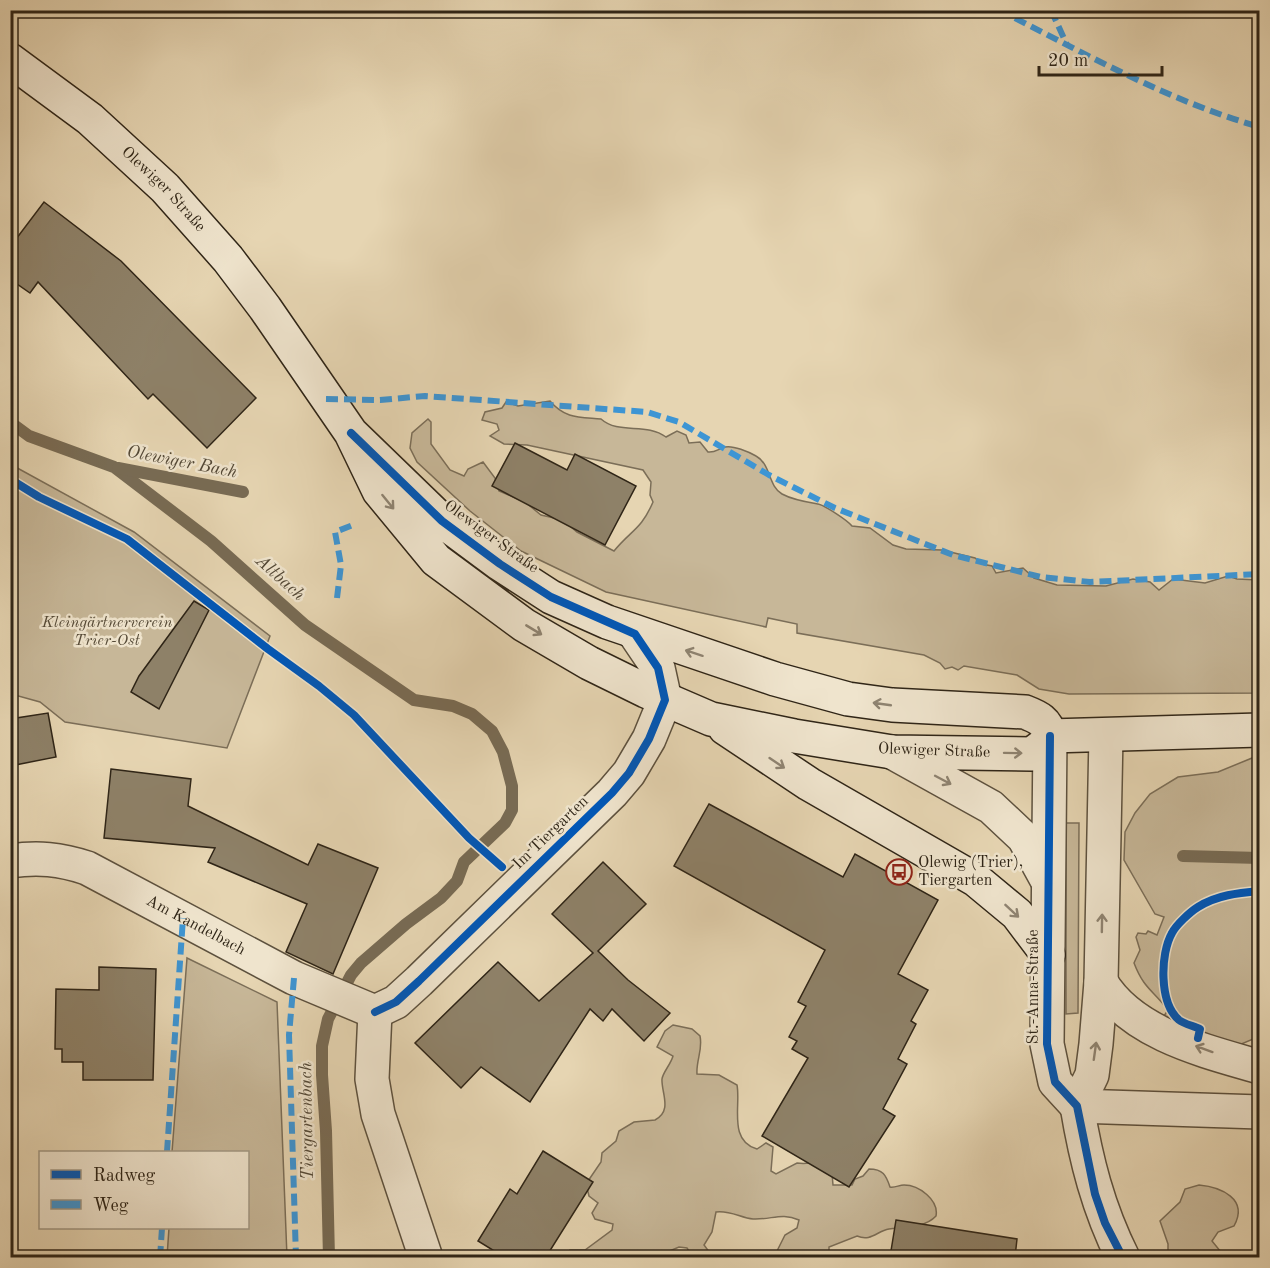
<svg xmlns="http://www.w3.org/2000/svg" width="1270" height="1268" font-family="'Old Standard TT',serif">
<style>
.green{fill:#c7b798;stroke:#7b6e58;stroke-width:1.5}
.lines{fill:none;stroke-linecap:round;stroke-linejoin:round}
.stream{stroke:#786b54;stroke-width:12}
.building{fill:#8e8168;stroke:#2f2517;stroke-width:1.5}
.minor-casing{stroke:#5d513e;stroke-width:36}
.tertiary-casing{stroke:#5d513e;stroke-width:36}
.secondary-casing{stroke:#2f2517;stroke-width:36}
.minor{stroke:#efe4cd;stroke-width:33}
.tertiary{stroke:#efe4cd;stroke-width:33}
.secondary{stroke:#efe4cd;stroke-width:33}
.quiet{stroke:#3d95d4;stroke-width:6;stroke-dasharray:12 6;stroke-linecap:butt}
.cycleway-casing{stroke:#efe4cd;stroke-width:11}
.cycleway{stroke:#0057b8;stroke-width:8}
.oneway{stroke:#8f8472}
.labels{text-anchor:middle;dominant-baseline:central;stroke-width:5;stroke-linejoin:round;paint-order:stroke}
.street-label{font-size:16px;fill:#2f2517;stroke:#efe4cd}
.park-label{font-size:16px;font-style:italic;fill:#554a37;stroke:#efe4cd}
.poi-label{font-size:16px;fill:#2f2517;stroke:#efe4cd;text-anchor:start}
.water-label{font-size:18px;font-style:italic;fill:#534836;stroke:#efe4cd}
</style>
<rect width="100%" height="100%" fill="#e6d5b2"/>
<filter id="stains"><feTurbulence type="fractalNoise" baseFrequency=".00333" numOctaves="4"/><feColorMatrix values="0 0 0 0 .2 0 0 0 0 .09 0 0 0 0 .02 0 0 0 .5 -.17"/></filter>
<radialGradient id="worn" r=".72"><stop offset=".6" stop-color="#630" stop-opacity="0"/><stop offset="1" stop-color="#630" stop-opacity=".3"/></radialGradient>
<g class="green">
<path d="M550,401C565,419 580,417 601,419C619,435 646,422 666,437L677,431L686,435L689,443L700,442L708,452C715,453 718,449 725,447C733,445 749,452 756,456C771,464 768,486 782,494C793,500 806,502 818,504C824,505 847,520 852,526L870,528L893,545L906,549L942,550L975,558L982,564L992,566L996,573L1023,568L1034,578L1057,585L1106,586L1133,579L1150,582L1159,590L1173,579L1205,583L1228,576L1237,579L1259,580V693L1069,694L1039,689L1017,675L964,666L958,670L952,667L945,669L940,663L924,655L797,633V624L768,618L766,627L606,592L521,551L470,511L417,462L410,448L412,433L428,419L431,422V444L450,470L464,476L468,469L483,462L495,478L499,491L525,502L541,515L563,520L577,532L614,551C631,530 641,530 653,502L650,495L651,482L643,470L527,445L504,444L490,436L499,430L497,424L482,420L485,412L502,408L506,402L518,406Z"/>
<path d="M10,464L134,532L270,636L227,748L65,722L40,702L11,694Z"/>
<path d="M1259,750V1041L1253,1039L1232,1048L1162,1019L1168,1010C1153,990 1144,989 1134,963L1140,950L1136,937L1138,933L1146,934L1148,931L1157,935L1164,917L1155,914L1124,860L1125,832L1135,813L1150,794L1178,777L1218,772L1252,758Z"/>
<path d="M1066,823H1079L1078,1013L1066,1014Z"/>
<path d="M187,958L277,1002L287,1257H167L169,1228H248V1152H172Z"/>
<path d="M673,1025L692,1029L700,1036C703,1050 696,1060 697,1074L719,1075L737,1085C741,1105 728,1141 757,1149L766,1143L773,1147L771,1171L776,1174L797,1163C809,1165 819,1161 831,1161L833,1185H852L855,1179L863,1176L869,1169C883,1169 886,1175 890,1187C895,1188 899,1185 904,1185C919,1185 939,1200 936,1216C925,1228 904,1227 889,1229C877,1231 871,1242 857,1236L829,1247V1257H774L785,1235L797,1228L799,1220C781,1212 772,1220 753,1219C741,1218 730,1210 716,1212L712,1232L704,1245L713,1257H693L687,1248L679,1247L655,1257L560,1258L570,1250H585L612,1230L613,1224L595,1219L592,1213L598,1203L589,1196L586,1184L601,1162L602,1153L616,1141L619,1131L634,1122L655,1120C673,1111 661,1092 662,1079C663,1072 671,1064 673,1056L657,1047L665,1031Z"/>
<path d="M1199,1185C1221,1187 1249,1199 1234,1226L1218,1232L1212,1241L1225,1257H1168V1244L1160,1221L1180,1202L1185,1189Z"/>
</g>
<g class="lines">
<g class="stream">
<path d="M10,422L29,436L114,467L211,541L305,625L414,700L453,706L472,714L492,731L503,752L512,786V810L505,823L464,862L457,881L441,898L406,924L361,963L351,975L328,1019L322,1046V1075L326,1131L329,1258"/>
<path d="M118,468L243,492"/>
<path d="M1183,856L1260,858"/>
</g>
</g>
<g class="building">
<path d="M44,202L121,261L256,398L207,448L153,394L148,399L38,282L30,293L10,279V247Z"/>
<path d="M515,443L567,470L575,454L636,486L605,545L492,486Z"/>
<path d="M194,601L209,610L159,709L131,692L139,676Z"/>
<path d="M48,713L56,757L10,766V719Z"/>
<path d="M111,769L191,779L188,806L308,865L318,844L378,868L333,974L286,952L307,904L208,862L215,848L104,838Z"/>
<path d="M709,804L843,877L855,854L938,900L898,974L928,990L911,1021L916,1024L898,1059L907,1064L883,1109L895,1116L849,1187L762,1136L808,1058L792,1049L797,1041L789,1037L806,1006L798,1002L825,950L674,866Z"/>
<path d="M603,862L646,904L598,951L628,980L670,1013L644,1041L612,1009L603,1021L590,1009L530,1102L481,1067L461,1088L415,1043L498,962L539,1001L593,953L552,914Z"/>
<path d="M99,967L156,969L153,1080H83V1062H62V1049H55L56,989L99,990Z"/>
<path d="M543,1151L593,1182L546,1257H504L478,1241L510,1189L517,1194Z"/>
<path d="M896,1220L1017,1239L1015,1257H890Z"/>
</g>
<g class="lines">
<g class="minor-casing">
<g id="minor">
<path id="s1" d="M10,861C38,857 60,859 87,868L294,978L375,1012"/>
<path d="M375,1012L396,1002L419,981L612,793L629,773L649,739L665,700L658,668L635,634"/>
<path d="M375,1012L372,1079L378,1114L426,1258"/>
<path d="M1077,1106C1086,1160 1098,1208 1123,1258"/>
</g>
</g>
<g class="tertiary-casing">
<g id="tertiary">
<path d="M1050,736L1047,1044L1055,1082L1077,1106"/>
<path d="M892,752L991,807L1024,838L1046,878"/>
<path d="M1101,982C1132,1034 1205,1051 1260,1067"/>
<path d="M1077,1106L1092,1075L1096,1044L1101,982L1106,735"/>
<path d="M1077,1106L1260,1112"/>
</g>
</g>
<g class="secondary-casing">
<g id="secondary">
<path id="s2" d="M10,60L90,119L165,188L228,259L265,308L351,433L442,521L500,564L551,597L607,622L775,679L848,699L892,705L1025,712C1038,717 1047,721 1050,736L1044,745L1032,754L892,752L794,736L711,719L646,691L589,663L524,625L436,560L379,491L351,433"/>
<path d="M725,728L809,784L976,880L1017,914L1048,955"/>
<path d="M1050,736L1260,730"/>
</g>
</g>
<use href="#minor" class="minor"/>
<use href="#tertiary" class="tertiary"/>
<use href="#secondary" class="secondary"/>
<g class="quiet">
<path d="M999,10C1084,53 1168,101 1260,127"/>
<path d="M1051,10L1067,45"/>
<path d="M326,399L380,400L425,396L647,412L679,422L769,475L835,508L953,555L1041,577L1090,582L1260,574"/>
<path d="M337,598L341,565L335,532L353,525"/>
<path d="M294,978L289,1035L296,1258"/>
<path d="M167,1152L183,918"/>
<path d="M160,1258L162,1228"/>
</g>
<g class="cycleway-casing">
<g id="cycleway">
<path d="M351,433L442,521L500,564L551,597L635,634L658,668L665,700L649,739L629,773L612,793L419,981L396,1002L375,1012"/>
<path d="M10,479L39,497L127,539L268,649L319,686L354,715L469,838L502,867"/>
<path d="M1050,736L1047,1044L1055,1082L1077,1106L1095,1194L1105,1223L1123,1258"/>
<path d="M1198,1038L1200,1029C1194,1026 1184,1024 1179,1020C1159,1003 1160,954 1172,933C1176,925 1190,912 1198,907C1217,895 1238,893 1260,891"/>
</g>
</g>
<use href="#cycleway" class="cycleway"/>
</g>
<defs><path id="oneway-shaft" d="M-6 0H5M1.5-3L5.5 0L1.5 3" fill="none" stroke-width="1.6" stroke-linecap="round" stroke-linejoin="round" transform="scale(1.5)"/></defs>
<g class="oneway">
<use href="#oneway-shaft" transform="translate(388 502) rotate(51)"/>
<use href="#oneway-shaft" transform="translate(534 630) rotate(31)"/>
<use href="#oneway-shaft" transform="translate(694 653) rotate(-162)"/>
<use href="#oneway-shaft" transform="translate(882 704) rotate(-172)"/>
<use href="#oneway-shaft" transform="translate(1013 753) rotate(1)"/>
<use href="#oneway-shaft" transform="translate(777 763) rotate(34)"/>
<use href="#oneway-shaft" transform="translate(943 780) rotate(28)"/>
<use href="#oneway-shaft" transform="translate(1012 911) rotate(43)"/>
<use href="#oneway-shaft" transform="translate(1102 923) rotate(-89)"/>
<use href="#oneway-shaft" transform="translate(1204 1049) rotate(-160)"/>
<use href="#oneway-shaft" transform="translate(1095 1051) rotate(-82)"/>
</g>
<defs>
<g id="bus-ring" transform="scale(1.35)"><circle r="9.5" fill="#efe4cd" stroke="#8f2418" stroke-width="1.5"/><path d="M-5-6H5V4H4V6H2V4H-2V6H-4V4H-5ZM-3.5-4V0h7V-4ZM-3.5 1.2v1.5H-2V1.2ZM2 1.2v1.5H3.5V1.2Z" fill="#8f2418"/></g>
</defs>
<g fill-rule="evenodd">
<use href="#bus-ring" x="899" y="872"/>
</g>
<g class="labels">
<g class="street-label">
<text stroke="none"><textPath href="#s2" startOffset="201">Olewiger Straße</textPath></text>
<text transform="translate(491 537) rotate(36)">Olewiger Straße</text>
<text transform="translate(934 751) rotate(2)">Olewiger Straße</text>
<text transform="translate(551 833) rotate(-44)">Im Tiergarten</text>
<text stroke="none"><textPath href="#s1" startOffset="201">Am Kandelbach</textPath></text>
<text transform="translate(1034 987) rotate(-90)">St.-Anna-Straße</text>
</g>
<g class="park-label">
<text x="107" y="623">Kleingärtnerverein<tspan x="107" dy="18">Trier-Ost</tspan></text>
</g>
<g class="poi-label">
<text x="918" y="863">Olewig (Trier),<tspan x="918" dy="18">Tiergarten</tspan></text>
</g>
<g class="water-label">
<text transform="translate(182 462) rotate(11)">Olewiger Bach</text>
<text transform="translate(280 578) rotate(42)">Altbach</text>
<text transform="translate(307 1121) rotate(-91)">Tiergartenbach</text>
</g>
</g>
<rect width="1270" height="1268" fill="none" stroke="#e6d5b2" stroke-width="36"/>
<rect x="12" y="12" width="1246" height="1244" fill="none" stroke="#2f2517" stroke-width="3"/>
<rect x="18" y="18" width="1234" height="1232" fill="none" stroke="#2f2517" stroke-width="1.5"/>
<rect x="39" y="1151" width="210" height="78" fill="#efe4cd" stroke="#a29884" stroke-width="1.5"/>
<rect x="51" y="1170" width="30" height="9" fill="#0057b8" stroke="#a29884" stroke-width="1.5"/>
<text x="93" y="1181" font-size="18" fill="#2f2517">Radweg</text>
<rect x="51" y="1200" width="30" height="9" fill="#3d95d4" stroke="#a29884" stroke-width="1.5"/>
<text x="93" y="1211" font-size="18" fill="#2f2517">Weg</text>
<path d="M1039 66v9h123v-9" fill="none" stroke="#2f2517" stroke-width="3"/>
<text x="1048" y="66" font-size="18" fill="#2f2517" stroke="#efe4cd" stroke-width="4.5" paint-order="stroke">20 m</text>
<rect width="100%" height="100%" filter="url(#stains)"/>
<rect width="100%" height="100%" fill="url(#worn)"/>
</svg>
